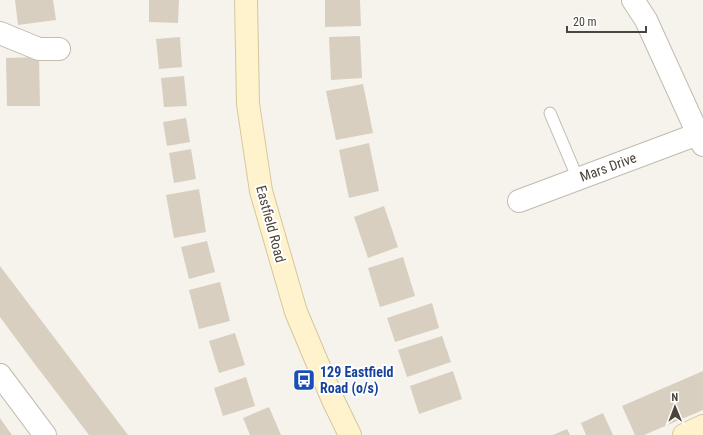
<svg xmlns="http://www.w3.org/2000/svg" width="703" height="435" font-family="'Roboto Condensed',sans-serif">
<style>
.building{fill:#d8cfc1}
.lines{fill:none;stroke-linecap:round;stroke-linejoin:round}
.lane-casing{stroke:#c2bbae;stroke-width:13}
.street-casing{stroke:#c2bbae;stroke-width:24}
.secondary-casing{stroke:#d6c79b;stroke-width:24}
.lane{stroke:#fff;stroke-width:11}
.street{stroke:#fff;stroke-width:22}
.secondary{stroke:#fff3cd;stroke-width:22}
.labels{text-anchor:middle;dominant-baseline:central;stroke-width:4;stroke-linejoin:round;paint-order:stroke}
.street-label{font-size:14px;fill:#4b4439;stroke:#fff}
.transit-label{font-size:14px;font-weight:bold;fill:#164399;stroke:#fff;text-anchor:start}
</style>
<rect width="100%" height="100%" fill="#f6f3ec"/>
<g class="building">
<path d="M15,0H53L56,20L18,25Z"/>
<path d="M149,0H179L178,23L149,22Z"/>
<path d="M325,0H360L361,26L325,27Z"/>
<path d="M360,36L362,78L331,80L329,37Z"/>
<path d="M180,37L182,67L159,69L156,39Z"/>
<path d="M39,57L40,106H7L6,58Z"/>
<path d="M184,76L187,106L164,107L161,78Z"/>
<path d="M363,84L373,133L336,140L326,91Z"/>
<path d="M186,118L190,142L167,146L163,122Z"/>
<path d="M369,143L379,191L349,198L339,150Z"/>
<path d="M191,149L196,179L174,183L169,153Z"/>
<path d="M199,189L206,232L174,238L166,195Z"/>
<path d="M384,206L398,247L368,258L354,217Z"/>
<path d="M207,241L215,272L189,279L181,247Z"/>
<path d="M403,257L415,296L380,307L368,268Z"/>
<path d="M0,266L106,406L128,435H89L31,359L0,317Z"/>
<path d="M220,282L230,321L199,329L189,290Z"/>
<path d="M432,303L439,328L395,342L387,318Z"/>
<path d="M235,333L245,365L219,373L209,341Z"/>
<path d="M442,336L451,362L407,377L398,350Z"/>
<path d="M453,371L462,399L419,414L410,386Z"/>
<path d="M703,371V410L644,435H635L622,406Z"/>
<path d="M246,377L255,406L223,416L214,388Z"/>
<path d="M269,407L281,435H250L243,418Z"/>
<path d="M603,413L613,435H586L581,423Z"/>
<path d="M0,418L2,421L12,435H0Z"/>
<path d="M567,429L570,435H553Z"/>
</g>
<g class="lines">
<g class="lane-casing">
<path id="lane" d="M550,113L578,179"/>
</g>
<g class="street-casing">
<g id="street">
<path d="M633,0L646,20L703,145"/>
<path d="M0,33L39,49H59"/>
<path d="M519,201L698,134"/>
<path d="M0,375L45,435"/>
</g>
</g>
<g class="secondary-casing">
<g id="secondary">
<path d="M246,0L248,104L261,191L296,312L333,400L350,435"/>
<path d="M684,435L703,426"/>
</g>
</g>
<use href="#lane" class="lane"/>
<use href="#street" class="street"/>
<use href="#secondary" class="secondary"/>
</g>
<defs>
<g id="bus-square" transform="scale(1.15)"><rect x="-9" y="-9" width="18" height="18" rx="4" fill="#1a4fb4" stroke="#fff"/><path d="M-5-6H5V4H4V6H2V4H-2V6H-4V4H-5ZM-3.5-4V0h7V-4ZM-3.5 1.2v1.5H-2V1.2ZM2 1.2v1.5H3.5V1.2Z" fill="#fff"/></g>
</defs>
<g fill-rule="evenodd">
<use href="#bus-square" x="304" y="380"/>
</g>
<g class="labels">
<g class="street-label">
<text transform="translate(608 167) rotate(-20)">Mars Drive</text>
<text transform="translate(271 224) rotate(75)">Eastfield Road</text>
</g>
<g class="transit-label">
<text x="320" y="372">129 Eastfield<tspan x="320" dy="16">Road (o/s)</tspan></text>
</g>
</g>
<g transform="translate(675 407) rotate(359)" stroke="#ffffff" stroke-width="3" paint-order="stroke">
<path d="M0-3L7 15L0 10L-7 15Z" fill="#4b4439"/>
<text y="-6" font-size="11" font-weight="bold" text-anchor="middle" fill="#4b4439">N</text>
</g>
<path d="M567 26v6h79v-6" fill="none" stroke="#4b4439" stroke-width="2"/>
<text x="573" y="26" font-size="12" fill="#4b4439" stroke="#ffffff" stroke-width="3" paint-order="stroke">20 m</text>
</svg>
